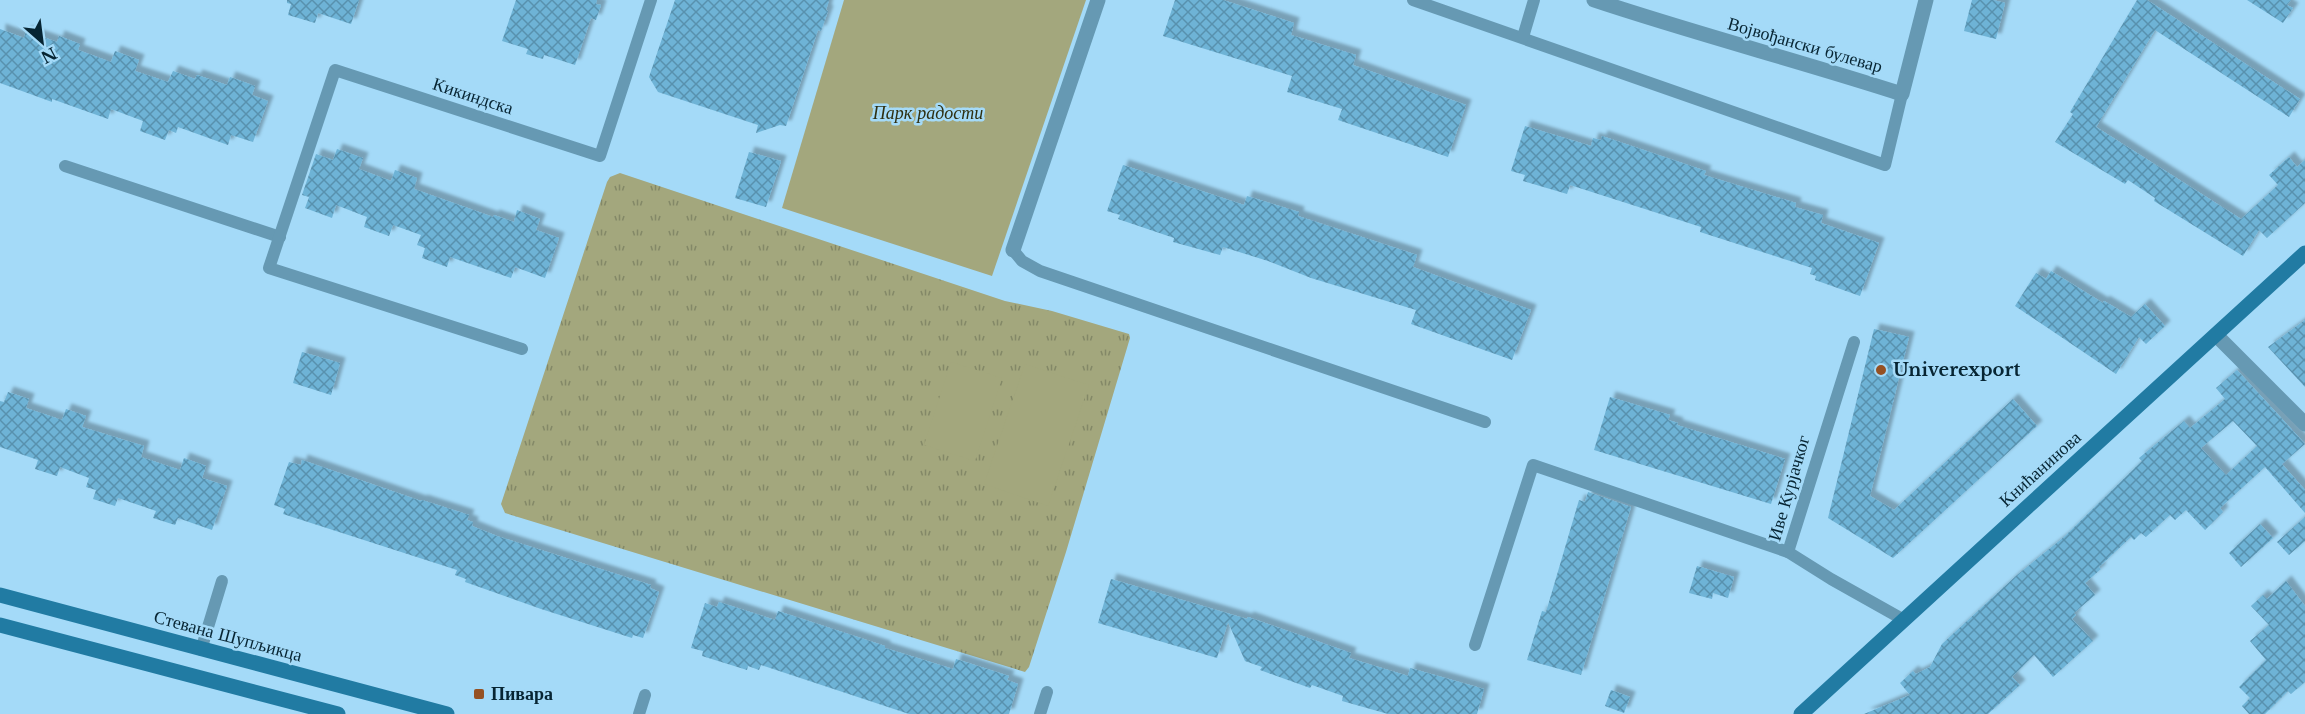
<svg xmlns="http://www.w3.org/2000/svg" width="2305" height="714" font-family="'Libre Baskerville',serif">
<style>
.grass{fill:url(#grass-tufts)}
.park{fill:#a3a77d}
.building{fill:url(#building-cross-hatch);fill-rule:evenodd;filter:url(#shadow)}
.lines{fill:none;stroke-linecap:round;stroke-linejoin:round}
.lane{stroke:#6699b3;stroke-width:12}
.street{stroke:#6699b3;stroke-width:15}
.secondary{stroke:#217ba3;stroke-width:15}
.poi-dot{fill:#955123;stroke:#a4daf8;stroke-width:2}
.labels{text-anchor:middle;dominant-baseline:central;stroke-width:5;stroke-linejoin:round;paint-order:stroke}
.street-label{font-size:18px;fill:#072533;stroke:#a4daf8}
.park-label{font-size:18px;font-style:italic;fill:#2e2f11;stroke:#a4daf8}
.poi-label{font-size:18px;font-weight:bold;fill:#072533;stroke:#a4daf8;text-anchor:start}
</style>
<defs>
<pattern id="grass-tufts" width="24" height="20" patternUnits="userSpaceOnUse" patternTransform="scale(1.5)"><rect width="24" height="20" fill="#a3a77d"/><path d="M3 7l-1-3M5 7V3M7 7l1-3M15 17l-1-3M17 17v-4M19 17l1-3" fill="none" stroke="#838867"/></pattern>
<pattern id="building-cross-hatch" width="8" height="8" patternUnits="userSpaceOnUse" patternTransform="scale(1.5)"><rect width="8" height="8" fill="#6eb3d6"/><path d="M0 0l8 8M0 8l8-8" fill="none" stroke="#5891ae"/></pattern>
<filter id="shadow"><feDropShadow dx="5.5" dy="-5.5" stdDeviation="1.5" flood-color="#0004"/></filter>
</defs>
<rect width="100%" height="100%" fill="#a4daf8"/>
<path class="grass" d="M620,173L1005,301L1052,311L1129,334L1130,338L1066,552L1029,667L1025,672L505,513L501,504L607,182L610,177Z"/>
<g class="park">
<path d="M844,0H1086L992,276L782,208Z"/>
<path d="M951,362L1002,378L975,461L924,445Z"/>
<path d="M1025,364L1089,385L1048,506L984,484Z"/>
</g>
<g class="building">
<path d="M287,0H359L351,24L318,13L315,23L288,15L291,4L287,3Z"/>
<path d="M516,0H597L596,4L601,5L596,20L591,18L575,65L544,55L543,59L526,54L528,49L502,41Z"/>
<path d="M675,0H829L826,10L828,11L821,31L818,30L786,126L780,125L756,133L758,125L658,92L649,77Z"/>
<path d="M1175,0H1223L1294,23L1291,35L1356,55L1353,65L1466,105L1448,157L1338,120L1342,109L1287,92L1292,76L1163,36Z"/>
<path d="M1972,0H1993L2005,3L1996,39L1964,31Z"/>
<path d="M2137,0H2147L2300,99L2289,117L2155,30L2096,127L2241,219L2278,185L2269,175L2289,157L2297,167L2305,160V203L2267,238L2259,230L2243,256L2154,201L2155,198L2128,180L2125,184L2055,142L2073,114L2070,112Z"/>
<path d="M2247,0H2291L2287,5L2293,8L2283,23Z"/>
<path d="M0,29L24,38L26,31L57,42L59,36L80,44L78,50L111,62L115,51L139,60L135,71L168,82L173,71L195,79L197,75L227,85L230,77L255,86L252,95L268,101L253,142L231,135L228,145L178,127L176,133L169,130L165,140L140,131L143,121L111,109L108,119L52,99V102L0,83Z"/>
<path d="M1525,126L1591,146L1593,138L1601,140L1602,136L1706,171L1704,175L1796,203L1795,207L1823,215L1821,223L1879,243L1860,296L1815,280L1816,276L1810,274L1812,268L1700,232L1701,227L1570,185L1567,194L1523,181L1525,175L1511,171Z"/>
<path d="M337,149L363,158L359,169L391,181L395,170L417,178L414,189L493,217L494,215L514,222L517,210L540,219L536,230L559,238L545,278L515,267L511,278L450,257L447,267L422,258L425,248L417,245L421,235L393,225L389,236L364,227L367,217L336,205L332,218L305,208L309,197L302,195L316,154L333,160Z"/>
<path d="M749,152L781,161L766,207L735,198Z"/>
<path d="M1123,165L1244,205L1247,196L1299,212L1298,216L1417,255L1413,267L1531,310L1512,360L1411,324L1416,310L1311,278L1268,261L1223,247L1220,255L1173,242L1174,238L1118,219L1120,215L1107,211Z"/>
<path d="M2051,271L2103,303L2104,301L2131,317L2145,304L2165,326L2146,344L2139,337L2116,374L2015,306L2036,273L2046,279Z"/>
<path d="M2305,320V387L2268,347Z"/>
<path d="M1874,329L1909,337L1870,496L1894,510L2013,399L2037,426L1893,558L1828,518Z"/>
<path d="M302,352L340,363L331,395L293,383Z"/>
<path d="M2237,370L2305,444L2282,464L2305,490V513L2265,467L2220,508L2223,512L2205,530L2186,510L2175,520L2170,515L2146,537L2141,533L2134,540L2131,537L2099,567L2101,569L2085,583L2095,595L2074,613L2076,615L2072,619L2093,641L2053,677L2034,655L2012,677L2020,685L1988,714H1864L1910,695L1900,683L1913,671L1916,674L1930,667L1942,644L2017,575L2064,537L2142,461L2139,458L2184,421L2190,428L2225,399L2216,388ZM2233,421L2257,446L2226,475L2201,448Z"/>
<path d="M8,392L29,399L26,408L62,420L66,409L86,416L82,427L144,446L141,457L180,470L184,458L206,466L202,478L227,486L212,530L178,518L175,525L153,518L156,511L118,498L115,506L93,499L96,490L86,487L89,478L60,467L57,476L35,469L38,460L0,447V401L4,402Z"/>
<path d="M1610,397L1670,415L1668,420L1678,423L1677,425L1785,459L1771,504L1594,450Z"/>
<path d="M302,460L421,501L422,500L469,515L467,520L473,522L472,526L497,536L651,585L650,588L659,592L643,638L633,635L632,638L541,609L465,582L466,579L455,575L457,570L283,514L285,509L274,505L289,462L301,465Z"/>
<path d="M1588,492L1631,507L1581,675L1527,660L1542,611L1546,612L1579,500L1585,502Z"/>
<path d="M2305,517V541L2289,555L2277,542Z"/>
<path d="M2260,524L2273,538L2241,567L2229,553Z"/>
<path d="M1697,566L1734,577L1728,598L1713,593L1712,599L1689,593Z"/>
<path d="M1111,579L1247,619L1248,617L1351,653L1349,658L1408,676L1410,668L1484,689L1477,714H1388L1342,701L1343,696L1312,685L1310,688L1260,670L1262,667L1245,661L1228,622L1217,658L1098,623Z"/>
<path d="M2286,581L2305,606V682L2291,694L2288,691L2265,714H2249L2242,706L2250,698L2239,687L2266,660L2250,641L2269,625L2251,606L2263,595L2267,599Z"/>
<path d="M719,602L775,620L778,611L885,646V648L953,669L956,659L1009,676L1007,680L1018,684L1009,714H909L761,665L759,670L748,666L747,670L702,656L703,651L691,648L705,603L717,607Z"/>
<path d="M1611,690L1630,697L1624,713L1605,706Z"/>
</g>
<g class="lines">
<g class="lane">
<path d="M1413,0L1885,165L1902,94"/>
<path d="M1523,37L1534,0"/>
<path d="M65,166L280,237"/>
<path d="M1013,250L1022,261L1040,271L1485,422"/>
<path d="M1854,342L1788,552L1831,579L1904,620"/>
<path d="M522,349L269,268L335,70L600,156L651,0"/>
<path d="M1475,645L1533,465L1788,552"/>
<path d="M201,650L222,581"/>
<path d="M639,714L645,695"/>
<path d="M1040,714L1047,692"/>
</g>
<g class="street">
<path d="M1594,0C1696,34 1800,61 1902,94L1926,0"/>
<path d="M1013,250L1098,0"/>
<path d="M2216,335L2305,424"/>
</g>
<g class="secondary">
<path d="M0,595L447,714"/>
<path d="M0,625L338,714"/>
<path d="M1801,714L2305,253"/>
</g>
</g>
<g class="poi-dot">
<circle cx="1881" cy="370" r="6"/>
<rect x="473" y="688" width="12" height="12" rx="3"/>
</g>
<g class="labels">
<g class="street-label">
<text transform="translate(1805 45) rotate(16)">Војвођански булевар</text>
<text transform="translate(473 96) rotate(18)">Кикиндска</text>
<text transform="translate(2040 469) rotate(-42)">Книћанинова</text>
<text transform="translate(1789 488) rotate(-74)">Иве Курјачког</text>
<text transform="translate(228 636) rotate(15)">Стевана Шупљикца</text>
</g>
<g class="park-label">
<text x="928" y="113">Парк радости</text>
</g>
<g class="poi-label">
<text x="1893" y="370">Univerexport</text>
<text x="491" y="694">Пивара</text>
</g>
</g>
<g transform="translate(42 42) rotate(152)" stroke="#a4daf8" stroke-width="4.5" paint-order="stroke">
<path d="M0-4.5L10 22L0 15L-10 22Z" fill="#072533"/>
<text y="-9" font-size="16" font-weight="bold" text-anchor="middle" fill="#072533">N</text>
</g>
</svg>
